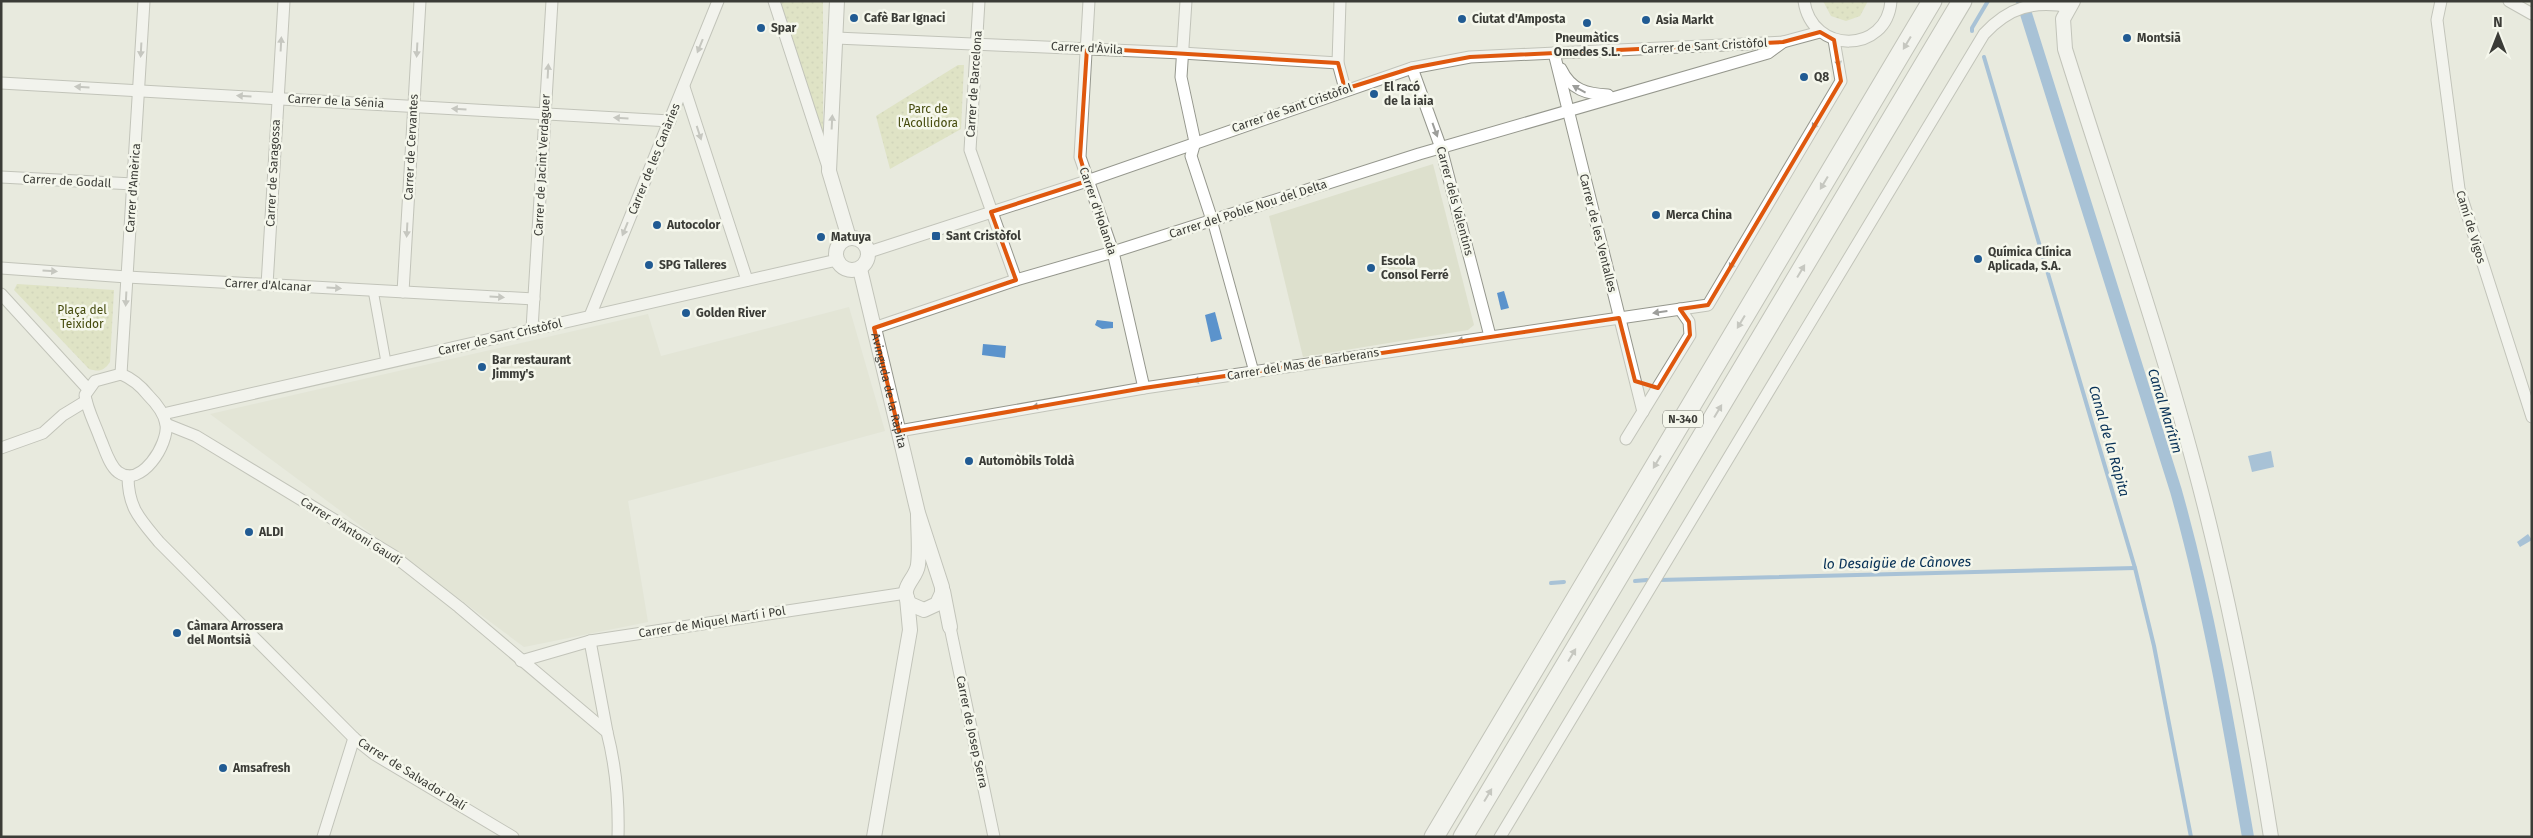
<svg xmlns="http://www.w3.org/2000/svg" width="2533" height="838" font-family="'Fira Sans',sans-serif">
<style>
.built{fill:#dde0cd}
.grass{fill:url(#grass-dots)}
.water{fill:#5b93cc}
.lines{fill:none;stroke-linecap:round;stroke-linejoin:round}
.stream{stroke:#5b93cc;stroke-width:4}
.canal{stroke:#5b93cc;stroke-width:12}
.pedestrian-casing{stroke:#95978d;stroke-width:11}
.minor-casing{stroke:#95978d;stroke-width:13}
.tertiary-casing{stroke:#95978d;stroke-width:16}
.trunk-casing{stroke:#95978d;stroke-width:21}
.pedestrian{stroke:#fff;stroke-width:9}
.minor{stroke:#fff;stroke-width:11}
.tertiary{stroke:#fff;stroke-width:14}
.trunk{stroke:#fff;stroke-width:19}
.oneway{fill:#9d9e9b}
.marked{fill:none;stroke:#df580e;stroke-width:4;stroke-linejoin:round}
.poi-dot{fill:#215b93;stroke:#f5f7ec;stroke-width:2}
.labels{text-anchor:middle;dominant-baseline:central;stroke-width:5;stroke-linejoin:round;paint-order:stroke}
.shield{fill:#f5f7ec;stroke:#73746d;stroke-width:1}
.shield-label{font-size:11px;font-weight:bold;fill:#3b3c37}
.poi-label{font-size:12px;font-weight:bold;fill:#3b3c37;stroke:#f5f7ec;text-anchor:start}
.street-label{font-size:12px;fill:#3b3c37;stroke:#f5f7ec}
.park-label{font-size:12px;fill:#454b0d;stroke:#f5f7ec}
.water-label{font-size:14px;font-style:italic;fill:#063056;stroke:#f5f7ec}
</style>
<defs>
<pattern id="grass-dots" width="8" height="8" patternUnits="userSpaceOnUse" patternTransform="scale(1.25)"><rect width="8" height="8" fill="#d4dba7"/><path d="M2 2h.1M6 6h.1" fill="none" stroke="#b7bd90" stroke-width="1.8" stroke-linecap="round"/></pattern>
</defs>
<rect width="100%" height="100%" fill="#e8eade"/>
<g class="built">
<path d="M1433,164L1474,325L1468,330L1303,357L1269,216Z"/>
<path d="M849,307L885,431L628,501L648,622L524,647L210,414L648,314L661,356Z"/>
</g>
<g class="grass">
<path d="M778,1H823V135Z"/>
<path d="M1823,1H1868L1860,16L1846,21L1831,16Z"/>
<path d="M958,65H964L961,129L890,169L876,116Z"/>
<path d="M17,284L114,290L110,362C104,371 99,372 89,369L14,290Z"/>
</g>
<g class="water">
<path d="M1504,291L1509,308L1501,310L1497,293Z"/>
<path d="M1215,312L1222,339L1211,342L1205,315Z"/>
<path d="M1097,320L1113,322V328L1102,329L1095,325Z"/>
<path d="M983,344L1006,346L1005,358L982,355Z"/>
<path d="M2271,451L2274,467L2252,472L2248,456Z"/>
<path d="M2528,534L2532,540L2520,547L2517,542Z"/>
</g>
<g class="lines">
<g class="stream">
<path d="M1972,31V28L1988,1"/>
<path d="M1984,57L2135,568L2154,646L2191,837"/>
<path d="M1659,580L2135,568"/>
<path d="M1635,581L1647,580"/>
<path d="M1551,583L1564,582"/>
</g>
<path class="canal" d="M2022,1L2176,491C2208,605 2228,720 2248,837"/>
<g class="pedestrian-casing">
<g id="pedestrian">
<path d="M1212,220L1254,372"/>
<path d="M373,290L386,362"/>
</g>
</g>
<g class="minor-casing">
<g id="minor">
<path d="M774,1L828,167"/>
<path d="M979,1L970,150L1016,280"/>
<path d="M1089,1L1080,157L1113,252L1144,388"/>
<path d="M1186,1L1181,77L1195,142L1191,156L1212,220"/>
<path d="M1340,1L1338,63L1345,89"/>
<path d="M1804,1C1812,55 1887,54 1891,1"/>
<path d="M2441,1L2437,20L2459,189L2532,417"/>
<path d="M2509,1L2532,14"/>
<path d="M836,38L1182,53L1338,63"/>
<path d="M1554,53L1643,412"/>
<path d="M1412,68L1441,148L1490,336"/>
<path d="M1561,69C1571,90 1587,94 1608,95"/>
<path d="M1,83L670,121"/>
<path d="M684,87L747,280"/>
<path d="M1,177L133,184"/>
<path d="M869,252L1087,181L1412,68L1470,57L1783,42L1820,32"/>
<path d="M1,268L127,277L534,299"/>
<path d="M267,285L284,1"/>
<path d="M403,292L420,1"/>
<path d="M1,294L88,389"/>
<path d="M590,316L718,1"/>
<path d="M874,328L1016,280L1113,252L1419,154L1768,53L1783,42"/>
<path d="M532,329L552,1"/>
<path d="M121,374L144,1"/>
<path d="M121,374C133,379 140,385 148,395C156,403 164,413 166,424C169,444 141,489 118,472C109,465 105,449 100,438C95,424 87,409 85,395L95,381Z"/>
<path d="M163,414L837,260"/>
<path d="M166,424L196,436L394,556L459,607L607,732C616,767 619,801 618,837"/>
<path d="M899,431L1144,388L1708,305L1841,81L1834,40"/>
<path d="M1626,439L1690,335L1689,322L1680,309"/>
<path d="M1,448L43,433L63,415L86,401"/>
<path d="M128,476C128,508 140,519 159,542L354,738L374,754L513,837"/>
<path d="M950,627L994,837"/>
<path d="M590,641L607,732"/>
<path d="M521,661L590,641L906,593"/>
<path d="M323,837L354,738"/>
<path d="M1500,837L1984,34C2009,7 2034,0 2070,7"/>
</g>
</g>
<g class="tertiary-casing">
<g id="tertiary">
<path d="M837,1L829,171L849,238"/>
<path d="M2073,1L2063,19L2065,49C2114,205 2169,361 2208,519C2234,624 2254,730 2271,837"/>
<circle cx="852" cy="254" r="16"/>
<path id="s1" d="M860,269L918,513L942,587V593L937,604L924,610L910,604C898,587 916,580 918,565C920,548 918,530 918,513"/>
<path d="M943,591L950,627"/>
<path d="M874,837L910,630L907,598"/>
</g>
</g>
<g class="trunk-casing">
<g id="trunk">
<path d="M1434,837L1932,1"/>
<path d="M1463,837L1962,1"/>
</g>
</g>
<use href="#pedestrian" class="pedestrian"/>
<use href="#minor" class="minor"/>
<use href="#tertiary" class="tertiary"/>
<use href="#trunk" class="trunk"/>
</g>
<defs><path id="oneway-solid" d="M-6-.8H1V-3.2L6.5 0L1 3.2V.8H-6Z" transform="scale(1.25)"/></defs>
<g class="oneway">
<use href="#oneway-solid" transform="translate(1907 43) rotate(121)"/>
<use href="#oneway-solid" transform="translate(281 44) rotate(-87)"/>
<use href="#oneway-solid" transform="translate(700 46) rotate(112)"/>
<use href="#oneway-solid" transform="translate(141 50) rotate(93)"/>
<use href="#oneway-solid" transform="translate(417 50) rotate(93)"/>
<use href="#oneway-solid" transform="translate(1838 60) rotate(81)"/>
<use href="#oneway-solid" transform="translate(548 71) rotate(-87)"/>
<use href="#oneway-solid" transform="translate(82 87) rotate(-177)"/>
<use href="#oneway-solid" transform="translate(1579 89) rotate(-151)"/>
<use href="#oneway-solid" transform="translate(244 96) rotate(-177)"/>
<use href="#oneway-solid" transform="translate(459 109) rotate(-177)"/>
<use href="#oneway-solid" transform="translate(621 118) rotate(-177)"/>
<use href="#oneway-solid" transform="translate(832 122) rotate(-87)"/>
<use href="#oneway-solid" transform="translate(1816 123) rotate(121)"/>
<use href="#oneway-solid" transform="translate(1435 130) rotate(70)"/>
<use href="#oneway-solid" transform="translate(699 133) rotate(72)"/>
<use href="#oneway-solid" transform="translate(1824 183) rotate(121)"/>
<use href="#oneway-solid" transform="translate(625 229) rotate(112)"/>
<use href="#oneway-solid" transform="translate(407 230) rotate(93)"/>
<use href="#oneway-solid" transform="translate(1733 263) rotate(121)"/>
<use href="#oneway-solid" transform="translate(50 271) rotate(4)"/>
<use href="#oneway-solid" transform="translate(1801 271) rotate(-59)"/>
<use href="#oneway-solid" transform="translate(334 288) rotate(3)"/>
<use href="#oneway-solid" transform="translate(497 297) rotate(3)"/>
<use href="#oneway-solid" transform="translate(126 299) rotate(93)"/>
<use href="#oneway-solid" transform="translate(1660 312) rotate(172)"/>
<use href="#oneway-solid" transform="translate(1741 322) rotate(121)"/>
<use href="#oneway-solid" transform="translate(1464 340) rotate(171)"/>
<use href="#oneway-solid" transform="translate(1200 380) rotate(171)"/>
<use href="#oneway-solid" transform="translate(1039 406) rotate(170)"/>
<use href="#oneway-solid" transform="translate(1718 411) rotate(-59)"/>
<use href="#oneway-solid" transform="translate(1657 462) rotate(121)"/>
<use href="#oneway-solid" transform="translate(1572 655) rotate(-59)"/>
<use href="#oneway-solid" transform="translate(1488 795) rotate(-59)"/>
</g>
<path d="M0 0H2533V838H0ZM1820,32L1834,40L1841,81L1708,305L1680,309L1689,322L1690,335L1658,388L1635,381L1619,318L1144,388L899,431L874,328L1016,280L991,212L1087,181L1080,157L1087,48L1338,63L1345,89L1412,68L1470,57L1783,42Z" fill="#e8eade" fill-opacity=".55" fill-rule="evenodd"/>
<path class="marked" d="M1820,32L1834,40L1841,81L1708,305L1680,309L1689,322L1690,335L1658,388L1635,381L1619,318L1144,388L899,431L874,328L1016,280L991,212L1087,181L1080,157L1087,48L1338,63L1345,89L1412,68L1470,57L1783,42Z"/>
<g class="poi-dot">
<circle cx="854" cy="18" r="5"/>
<circle cx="1462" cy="19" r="5"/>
<circle cx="1646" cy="20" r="5"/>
<circle cx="1587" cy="23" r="5"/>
<circle cx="761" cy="28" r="5"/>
<circle cx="2127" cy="38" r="5"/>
<circle cx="1804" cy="77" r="5"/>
<circle cx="1374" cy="94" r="5"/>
<circle cx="1656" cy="215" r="5"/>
<circle cx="657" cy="225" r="5"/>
<rect x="931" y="231" width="10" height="10" rx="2.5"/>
<circle cx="821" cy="237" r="5"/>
<circle cx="1978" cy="259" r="5"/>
<circle cx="649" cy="265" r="5"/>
<circle cx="1371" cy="268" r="5"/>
<circle cx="686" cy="313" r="5"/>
<circle cx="482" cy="367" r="5"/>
<circle cx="969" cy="461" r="5"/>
<circle cx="249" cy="532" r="5"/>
<circle cx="177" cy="633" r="5"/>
<circle cx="223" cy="768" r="5"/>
</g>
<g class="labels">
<rect class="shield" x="1663" y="410.5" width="40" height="17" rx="4"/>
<g class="shield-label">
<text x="1683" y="419">N-340</text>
</g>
<g class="poi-label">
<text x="864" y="18">Cafè Bar Ignaci</text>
<text x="1472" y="19">Ciutat d'Amposta</text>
<text x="1656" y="20">Asia Markt</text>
<text x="771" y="28">Spar</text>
<text x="1587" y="38" text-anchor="middle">Pneumàtics<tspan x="1587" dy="14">Omedes S.L.</tspan></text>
<text x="2137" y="38">Montsiā</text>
<text x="1814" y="77">Q8</text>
<text x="1384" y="87">El racó<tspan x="1384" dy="14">de la iaia</tspan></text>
<text x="1666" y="215">Merca China</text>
<text x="667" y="225">Autocolor</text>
<text x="946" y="236">Sant Cristòfol</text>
<text x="831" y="237">Matuya</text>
<text x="1988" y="252">Química Clínica<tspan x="1988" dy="14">Aplicada, S.A.</tspan></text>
<text x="1381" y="261">Escola<tspan x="1381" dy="14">Consol Ferré</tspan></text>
<text x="659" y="265">SPG Talleres</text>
<text x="696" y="313">Golden River</text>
<text x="492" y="360">Bar restaurant<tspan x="492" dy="14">Jimmy's</tspan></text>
<text x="979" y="461">Automòbils Toldà</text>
<text x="259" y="532">ALDI</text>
<text x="187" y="626">Càmara Arrossera<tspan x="187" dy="14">del Montsià</tspan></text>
<text x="233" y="768">Amsafresh</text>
</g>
<g class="street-label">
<text transform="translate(1704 46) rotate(-3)">Carrer de Sant Cristòfol</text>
<text transform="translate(1087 48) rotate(3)">Carrer d'Àvila</text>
<text transform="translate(974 84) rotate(-86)">Carrer de Barcelona</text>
<text transform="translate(336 101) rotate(3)">Carrer de la Sénia</text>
<text transform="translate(1292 108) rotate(-19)">Carrer de Sant Cristòfol</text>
<text transform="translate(411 147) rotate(-87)">Carrer de Cervantes</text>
<text transform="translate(654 159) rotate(-68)">Carrer de les Canàries</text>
<text transform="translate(542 165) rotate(-87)">Carrer de Jacint Verdaguer</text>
<text transform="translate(273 173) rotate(-87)">Carrer de Saragossa</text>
<text transform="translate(67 181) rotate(3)">Carrer de Godall</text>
<text transform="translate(133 188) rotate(-86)">Carrer d'Amèrica</text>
<text transform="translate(1455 201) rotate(75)">Carrer dels Valentins</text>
<text transform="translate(1248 209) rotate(-18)">Carrer del Poble Nou del Delta</text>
<text transform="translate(1098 211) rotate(71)">Carrer d'Holanda</text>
<text transform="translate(2471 227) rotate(73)">Camí de Vigos</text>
<text transform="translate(1598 233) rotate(76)">Carrer de les Ventalles</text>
<text transform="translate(268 285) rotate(3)">Carrer d'Alcanar</text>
<text transform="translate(500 337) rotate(-13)">Carrer de Sant Cristòfol</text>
<text transform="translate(1303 364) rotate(-9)">Carrer del Mas de Barberans</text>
<text stroke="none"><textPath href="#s1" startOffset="125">Avinguda de la Ràpita</textPath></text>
<text transform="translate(351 531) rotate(32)">Carrer d'Antoni Gaudí</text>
<text transform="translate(712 622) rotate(-9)">Carrer de Miquel Martí i Pol</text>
<text transform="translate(972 732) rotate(78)">Carrer de Josep Serra</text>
<text transform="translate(412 774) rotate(32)">Carrer de Salvador Dalí</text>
</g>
<g class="park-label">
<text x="928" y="109">Parc de<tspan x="928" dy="14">l'Acollidora</tspan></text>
<text x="82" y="310">Plaça del<tspan x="82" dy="14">Teixidor</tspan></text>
</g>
<g class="water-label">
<text transform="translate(2165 411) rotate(73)">Canal Marítim</text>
<text transform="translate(2109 441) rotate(74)">Canal de la Ràpita</text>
<text transform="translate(1897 563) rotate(-1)">lo Desaigüe de Cànoves</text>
</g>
</g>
<rect width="2533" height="838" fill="none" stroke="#3b3c37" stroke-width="5"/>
<g transform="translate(2498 35)" stroke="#f5f7ec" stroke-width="4" paint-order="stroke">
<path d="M0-4L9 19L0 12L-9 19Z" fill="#3b3c37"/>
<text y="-8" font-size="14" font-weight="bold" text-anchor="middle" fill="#3b3c37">N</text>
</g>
</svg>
